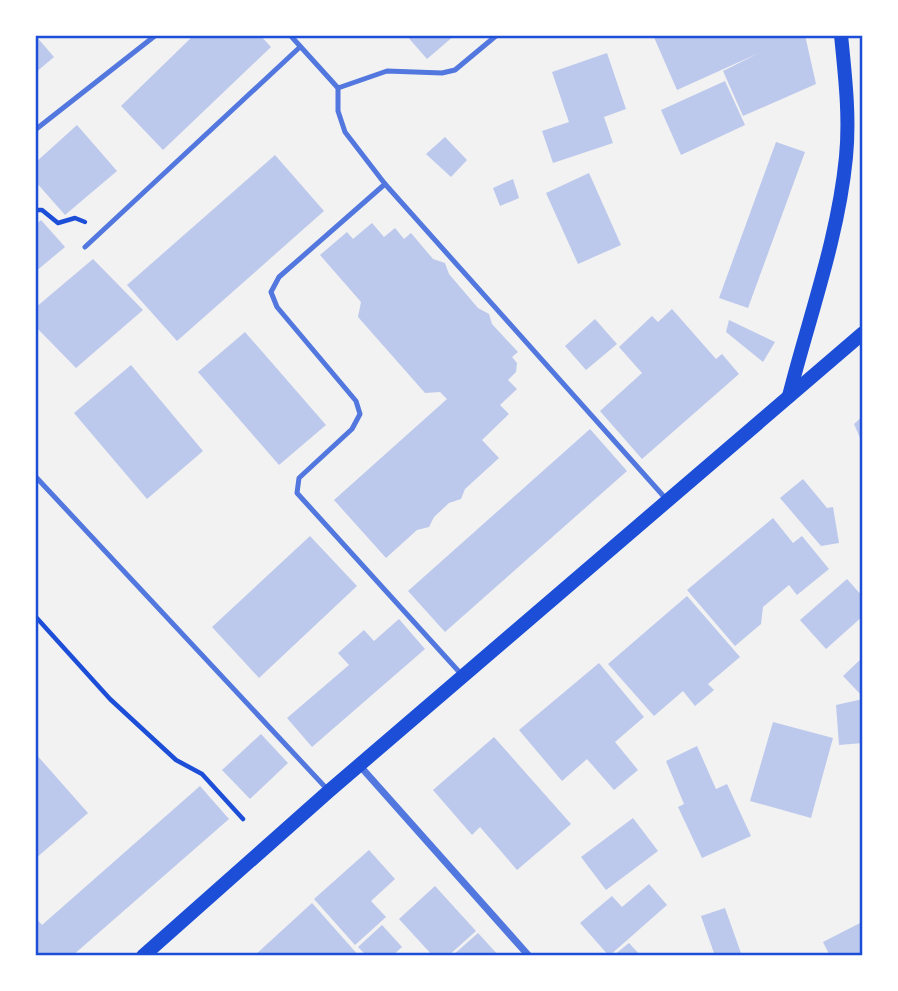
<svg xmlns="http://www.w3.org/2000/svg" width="898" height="991" font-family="Figtree,sans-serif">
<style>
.building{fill:#bdc9ec}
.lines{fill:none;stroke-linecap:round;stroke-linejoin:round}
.path{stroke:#1d4ed8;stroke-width:4.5}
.service{stroke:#5277de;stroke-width:5}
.minor{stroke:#5277de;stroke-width:7}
.secondary{stroke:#1d4ed8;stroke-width:14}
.neatline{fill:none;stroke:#1d4ed8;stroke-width:2.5}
</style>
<rect width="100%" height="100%" fill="#f2f2f2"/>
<g class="building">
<path d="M35,35L54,57L35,73Z"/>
<path d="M194,35H260L271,47L163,150L121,106Z"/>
<path d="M406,35H455L427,59Z"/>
<path d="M653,35H805L816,84L743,116L723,71L759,53L677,90Z"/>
<path d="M607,53L626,109L604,117L613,143L553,163L542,131L569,122L552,72Z"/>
<path d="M725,81L745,125L681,155L661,110Z"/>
<path d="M77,125L117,171L65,215L35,181V163Z"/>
<path d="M445,137L467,160L451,177L426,154Z"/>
<path d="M776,142L805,152L748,308L719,298Z"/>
<path d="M275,155L324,211L177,341L127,285Z"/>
<path d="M589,173L621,245L578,264L546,193Z"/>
<path d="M513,179L519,198L500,206L493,188Z"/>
<path d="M41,220L65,247L35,272V225Z"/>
<path d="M372,223L384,237L395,228L404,239L411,233L433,259L445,263L449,274L478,308L489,314L492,324L518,352L512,357L517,363L516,372L508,380L517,389L500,405L509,414L482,440L499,458L465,489L461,499L449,503L434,517L429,527L417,530L386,558L334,500L447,399L440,392L425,393L358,317L361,302L320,255L347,232L353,239Z"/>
<path d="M93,259L143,310L76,368L35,326V308Z"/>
<path d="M672,309L716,359L722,354L739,374L642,459L600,411L642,373L619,347L652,316L658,322Z"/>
<path d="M595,319L617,344L586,370L565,346Z"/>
<path d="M729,320L775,342L763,362L726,332Z"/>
<path d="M245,332L326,425L279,465L198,372Z"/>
<path d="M131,365L203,451L147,499L74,413Z"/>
<path d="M863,416V445L854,424Z"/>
<path d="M590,429L627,471L445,632L408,591Z"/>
<path d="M803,479L827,508L833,507L839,543L821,546L780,498Z"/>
<path d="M773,518L793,543L802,536L829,569L797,595L789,585L763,607L761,624L735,646L687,590Z"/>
<path d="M310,536L357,586L259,678L212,627Z"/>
<path d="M847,579L863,597V616L826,649L800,620Z"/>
<path d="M687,596L740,657L708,684L714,690L695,706L683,691L654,716L608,664Z"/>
<path d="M399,619L425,649L312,747L287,718L349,665L338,653L364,630L374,641Z"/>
<path d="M863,657V697L843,676Z"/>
<path d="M599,663L644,717L615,742L638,770L614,790L587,759L562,781L519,730Z"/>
<path d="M863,699V743L839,745L836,705Z"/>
<path d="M773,722L833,738L811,818L750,801Z"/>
<path d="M261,734L288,763L250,799L222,770Z"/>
<path d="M494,737L571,824L517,870L480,827L472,835L433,790Z"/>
<path d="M697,746L716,789L727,784L751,836L702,858L678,807L684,804L666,761Z"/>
<path d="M35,753L88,813L35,859Z"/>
<path d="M200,786L229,819L72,956H35V917L42,925Z"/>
<path d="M633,818L658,851L606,890L581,857Z"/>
<path d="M369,850L395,879L371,901L386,917L355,945L314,899Z"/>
<path d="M649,884L667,905L609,956L580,923L612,896L622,907Z"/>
<path d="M435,886L476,931L448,956H433L399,919Z"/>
<path d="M312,903L359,956H254Z"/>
<path d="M725,908L742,956H715L701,916Z"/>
<path d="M862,922L863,956H830L823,942Z"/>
<path d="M382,925L402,947L392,956H367L358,947Z"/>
<path d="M478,933L499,956H452Z"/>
<path d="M629,943L641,956H613Z"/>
</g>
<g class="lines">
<g class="path">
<path d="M35,210H42L58,223L75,218L85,222"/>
<path d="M35,616L110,699L176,760L202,774L243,819"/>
</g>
<g class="service">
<path d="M290,35L338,88V111L345,132L385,184L279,277L271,292L277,307L356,401L360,414L352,429L299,478L297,493L462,675"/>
<path d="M338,88L387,71L442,73L455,70L497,35"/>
<path d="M35,130L156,35"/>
<path d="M385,184L667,500"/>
<path d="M85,247L300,47"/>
<path d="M35,476L327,789"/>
</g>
<path class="minor" d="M360,766L529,956"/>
<g class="secondary">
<path d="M789,396C809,317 838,239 846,157C850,116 845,76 841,35"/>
<path d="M143,956L329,791L863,333"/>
</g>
</g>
<rect width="898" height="991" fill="none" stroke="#ffffff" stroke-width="74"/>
<rect x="37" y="37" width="824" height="917" class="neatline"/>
</svg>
